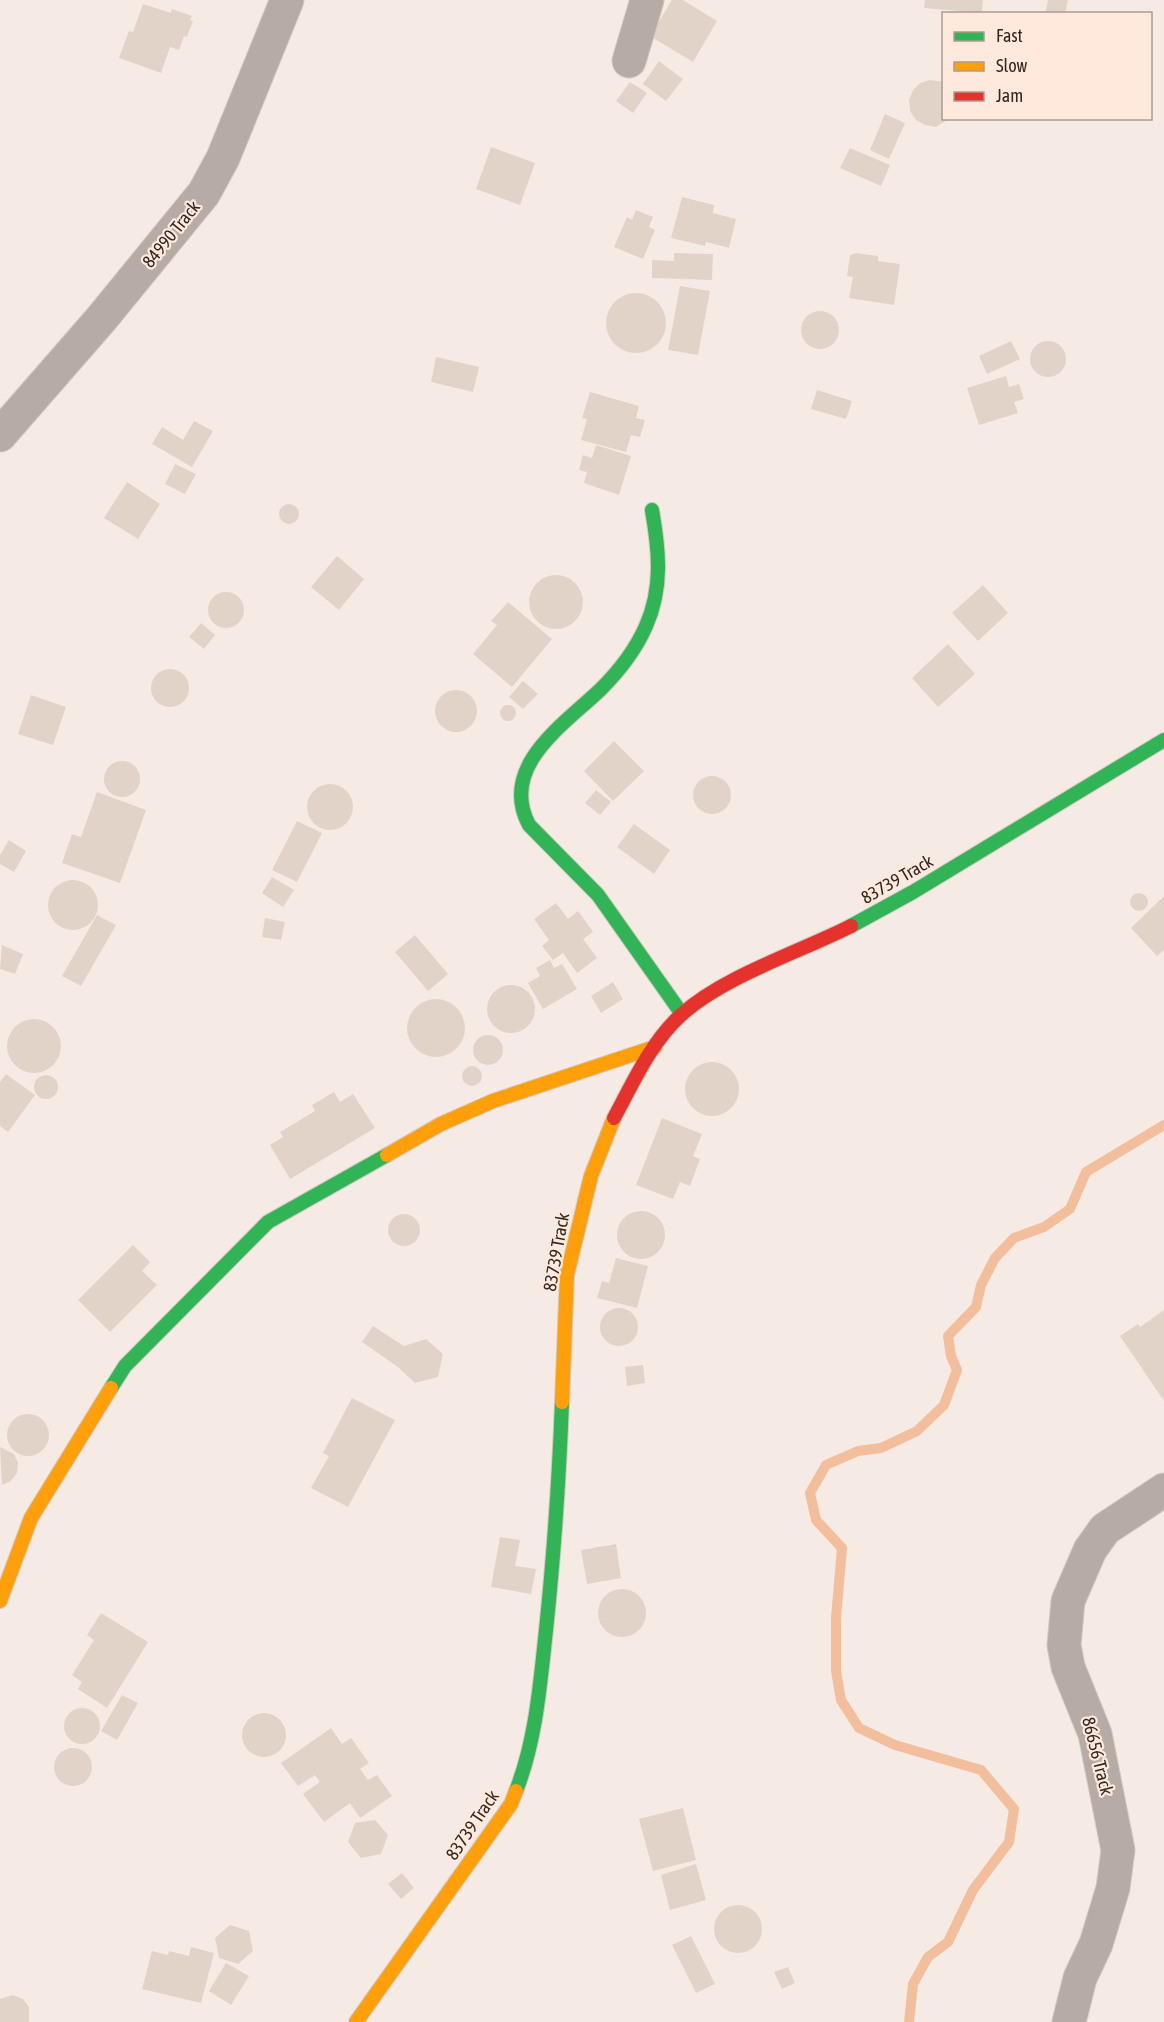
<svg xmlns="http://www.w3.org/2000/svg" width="1164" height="2022" font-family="'Asap Condensed',sans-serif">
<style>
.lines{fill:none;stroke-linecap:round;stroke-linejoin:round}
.stream{stroke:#f2be9b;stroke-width:10}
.building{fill:#e2d3c9}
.street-casing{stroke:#d1c8c2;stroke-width:35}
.fast-casing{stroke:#d1c8c2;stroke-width:16}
.slow-casing{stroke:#d1c8c2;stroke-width:16}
.jam-casing{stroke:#d1c8c2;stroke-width:16}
.street{stroke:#b6aca5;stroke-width:33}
.fast{stroke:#30b455;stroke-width:14}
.slow{stroke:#ff9f0a;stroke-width:14}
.jam{stroke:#e5322d;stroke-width:14}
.labels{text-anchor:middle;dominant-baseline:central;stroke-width:4.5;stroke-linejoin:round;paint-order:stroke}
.street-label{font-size:18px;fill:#302620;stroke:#fee9dc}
</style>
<rect width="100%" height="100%" fill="#f6ebe4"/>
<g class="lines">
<path class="stream" d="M909,2022L913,1984L928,1957L948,1942L973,1890L1009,1842L1014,1809L981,1770L895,1745L859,1728L841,1700L836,1671V1618L842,1548L816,1520L810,1493L826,1465L858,1451L881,1448L917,1431L944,1405L957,1370L951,1356L948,1336L976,1307L981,1285L995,1258L1014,1238L1044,1227L1070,1209L1086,1172L1164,1125"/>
</g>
<g class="building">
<path d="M672,0H683L717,21L693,62L650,36Z"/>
<path d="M925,0H983L982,13L924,8Z"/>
<path d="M1048,0H1068L1065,14H1045Z"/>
<path d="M143,4L171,13L172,9L192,16L190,20L193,21L187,37L184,36L179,50L170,47L161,73L119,58L129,31L133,32Z"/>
<path d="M659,61L683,79L666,101L643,84Z"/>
<path d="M930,80L944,82V118H950L936,127L925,125L916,120L910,111L909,100L913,90L920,83Z"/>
<path d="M630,82L647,93L633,113L616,101Z"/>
<path d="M885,114L905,123L889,159L870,150Z"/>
<path d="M491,147L535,163L520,205L476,189Z"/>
<path d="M850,148L890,165L881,186L840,168Z"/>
<path d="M682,197L714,205L713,213L736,219L729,248L706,242L705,246L671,238Z"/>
<path d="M636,210L653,217L649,227L655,230L643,259L614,247L627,217L632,220Z"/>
<path d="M674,253L713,254L712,280L652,278V260L674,261Z"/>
<path d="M856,253L878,256V261L900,264L894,305L849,298L853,277L847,276L850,255Z"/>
<path d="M680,286L710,291L698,355L668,350Z"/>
<circle cx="636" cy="323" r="30"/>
<circle cx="820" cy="330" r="19"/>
<path d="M1011,341L1020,359L987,374L979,356Z"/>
<circle cx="1048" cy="359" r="18"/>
<path d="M436,357L479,367L473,392L431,382Z"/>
<path d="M1006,376L1009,387L1019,384L1024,399L1014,402L1018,413L979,425L967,388Z"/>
<path d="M817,390L852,401L846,419L811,409Z"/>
<path d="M590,392L639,406L636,418L645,420L640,437L631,435L626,452L581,440L587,419L582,418Z"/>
<path d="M194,421L213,431L192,467L152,444L162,427L183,440Z"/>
<path d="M596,445L631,456L619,495L584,483L587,472L579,470L583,455L592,458Z"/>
<path d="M175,464L196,474L185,494L165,484Z"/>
<path d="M127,482L160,504L138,539L104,518Z"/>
<circle cx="289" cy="514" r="10"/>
<path d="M337,556L364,579L339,610L311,587Z"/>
<circle cx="556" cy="602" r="27"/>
<path d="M983,585L1008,613L978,641L952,613Z"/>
<circle cx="226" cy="610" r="18"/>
<path d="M508,602L552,639L512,687L473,654L497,625L491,621Z"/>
<path d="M201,623L215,635L204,649L189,637Z"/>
<path d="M948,644L975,674L938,707L912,678Z"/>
<circle cx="170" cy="688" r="19"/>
<path d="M523,681L538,694L523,709L509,697Z"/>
<circle cx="456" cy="711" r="21"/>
<path d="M31,695L66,707L53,745L18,734Z"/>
<circle cx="508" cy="713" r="8"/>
<path d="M614,741L644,771L613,801L584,771Z"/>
<circle cx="122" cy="779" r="18"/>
<circle cx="712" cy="795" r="19"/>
<circle cx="330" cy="807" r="23"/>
<path d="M596,790L611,802L600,815L585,803Z"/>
<path d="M97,792L146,810L120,883L62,863L72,834L81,837Z"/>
<path d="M297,821L322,833L297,882L272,870Z"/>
<path d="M634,824L670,850L654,874L617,847Z"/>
<path d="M9,840L26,851L14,872L0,864V855Z"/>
<path d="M272,877L294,890L283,907L262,893Z"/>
<circle cx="73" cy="905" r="25"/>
<circle cx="1139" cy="902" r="9"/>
<path d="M1164,896V950L1157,956L1131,928Z"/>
<path d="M556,903L568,919L578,911L593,932L583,939L597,958L577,973L563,953L553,960L542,946L549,940L534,919Z"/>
<path d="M97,915L116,925L81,986L62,976Z"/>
<path d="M265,918L285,922L281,940L262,937Z"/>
<path d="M415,935L448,974L428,991L395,952Z"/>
<path d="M2,945L23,954L15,974L0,969Z"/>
<path d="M550,960L554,968L562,964L577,989L543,1009L528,983L540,976L536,968Z"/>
<path d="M613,982L623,999L601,1013L591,996Z"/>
<circle cx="511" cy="1009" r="24"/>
<circle cx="436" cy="1028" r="29"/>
<circle cx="34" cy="1046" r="27"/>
<circle cx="488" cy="1050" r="15"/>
<circle cx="712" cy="1089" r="27"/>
<circle cx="472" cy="1076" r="10"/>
<path d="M6,1074L35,1095L8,1132L0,1126V1082Z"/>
<circle cx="46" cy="1087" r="12"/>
<path d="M334,1092L340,1102L353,1094L375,1128L290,1179L270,1145L283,1137L280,1132L315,1111L312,1105Z"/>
<path d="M662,1118L702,1134L693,1156L700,1159L690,1186L680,1182L673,1199L636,1185Z"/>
<circle cx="641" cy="1235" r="24"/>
<circle cx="404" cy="1230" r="16"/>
<path d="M133,1245L150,1262L142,1271L157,1285L110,1332L78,1300Z"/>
<path d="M616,1258L648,1266L637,1308L597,1298L602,1281L609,1283Z"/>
<circle cx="619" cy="1327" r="19"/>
<path d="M1164,1310V1401L1120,1336L1138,1324L1140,1327Z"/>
<path d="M373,1326L404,1346L426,1339L443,1354L438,1377L415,1383L398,1367L362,1342Z"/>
<path d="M643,1365L645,1383L627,1386L625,1367Z"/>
<path d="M352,1398L395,1420L348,1507L311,1488L329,1456L323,1453Z"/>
<circle cx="28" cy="1435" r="21"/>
<path d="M0,1447L14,1454L18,1463L17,1473L11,1481L2,1485Z"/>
<path d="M500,1537L520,1540L515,1566L536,1569L531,1594L491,1587Z"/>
<path d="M616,1544L621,1578L587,1584L581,1550Z"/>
<circle cx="622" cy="1613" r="24"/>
<path d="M101,1613L148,1642L107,1708L78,1689L82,1682L72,1675L94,1640L87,1635Z"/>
<path d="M122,1695L138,1703L117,1740L101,1731Z"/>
<circle cx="82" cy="1726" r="18"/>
<circle cx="264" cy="1735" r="22"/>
<path d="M331,1728L342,1744L351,1738L369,1763L360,1769L368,1780L377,1775L392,1796L360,1818L350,1803L324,1822L303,1794L320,1782L315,1775L298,1786L281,1763Z"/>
<circle cx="73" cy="1767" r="19"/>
<path d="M683,1808L696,1860L653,1871L639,1819Z"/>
<path d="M375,1820L388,1835L381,1854L361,1858L348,1842L355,1823Z"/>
<path d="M696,1864L706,1900L670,1910L661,1875Z"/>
<path d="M402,1873L414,1888L401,1899L388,1884Z"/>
<circle cx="738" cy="1929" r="24"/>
<path d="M230,1925L249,1931L253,1951L238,1964L219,1958L215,1938Z"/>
<path d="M691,1936L715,1984L696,1993L672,1945Z"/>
<path d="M191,1947L214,1953L201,2003L142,1989L152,1951L168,1955L169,1951L189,1956Z"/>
<path d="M226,1963L249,1976L231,2005L209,1991Z"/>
<path d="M788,1967L795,1983L782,1989L774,1972Z"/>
<path d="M13,1995L23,1999L29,2007V2022H0V1999Z"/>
</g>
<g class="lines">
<g class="street-casing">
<g id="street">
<path d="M629,61L647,0"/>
<path d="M0,435L102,318L204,193L223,158L287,0"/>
<path d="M1069,2022L1080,1978L1096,1944L1113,1888L1118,1850L1095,1734L1068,1667L1064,1645L1068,1601L1090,1550L1105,1529L1164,1490"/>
</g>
</g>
<g class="fast-casing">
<g id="fast">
<path d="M652,510C659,550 663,588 646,626C636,649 619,671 601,689C565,724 498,766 529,825L598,895L682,1014"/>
<path d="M851,926L913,892L1164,740"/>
<path d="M111,1388L125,1366L268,1222L387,1155"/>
<path d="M516,1791C536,1740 540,1685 546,1630C554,1554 559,1479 562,1402"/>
</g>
</g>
<g class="slow-casing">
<g id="slow">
<path d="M387,1155L441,1124L493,1101L655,1047"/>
<path d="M562,1402L567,1275L591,1176L614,1118"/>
<path d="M0,1601L31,1518L111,1388"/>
<path d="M356,2022L511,1804L516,1791"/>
</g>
</g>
<g class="jam-casing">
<path id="jam" d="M614,1118C633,1083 651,1042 681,1015C724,976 800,952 851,926"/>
</g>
<use href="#street" class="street"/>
<use href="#fast" class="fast"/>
<use href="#slow" class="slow"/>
<use href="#jam" class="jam"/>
</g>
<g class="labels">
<g class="street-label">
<text transform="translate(171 234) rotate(-51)">84990 Track</text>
<text transform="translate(897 879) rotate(-30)">83739 Track</text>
<text transform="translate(556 1252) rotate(-80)">83739 Track</text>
<text transform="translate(1098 1756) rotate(76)">86656 Track</text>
<text transform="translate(472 1825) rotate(-56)">83739 Track</text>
</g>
</g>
<rect x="942" y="12" width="210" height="108" fill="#fee9dc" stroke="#ac9b91" stroke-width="1.5"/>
<rect x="954" y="32" width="30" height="9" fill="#30b455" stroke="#ac9b91" stroke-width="1.5"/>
<text x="996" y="42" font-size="18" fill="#302620">Fast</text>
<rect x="954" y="62" width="30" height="9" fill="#ff9f0a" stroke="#ac9b91" stroke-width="1.5"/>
<text x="996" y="72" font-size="18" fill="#302620">Slow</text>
<rect x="954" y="92" width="30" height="9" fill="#e5322d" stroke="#ac9b91" stroke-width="1.5"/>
<text x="996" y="102" font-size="18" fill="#302620">Jam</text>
</svg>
